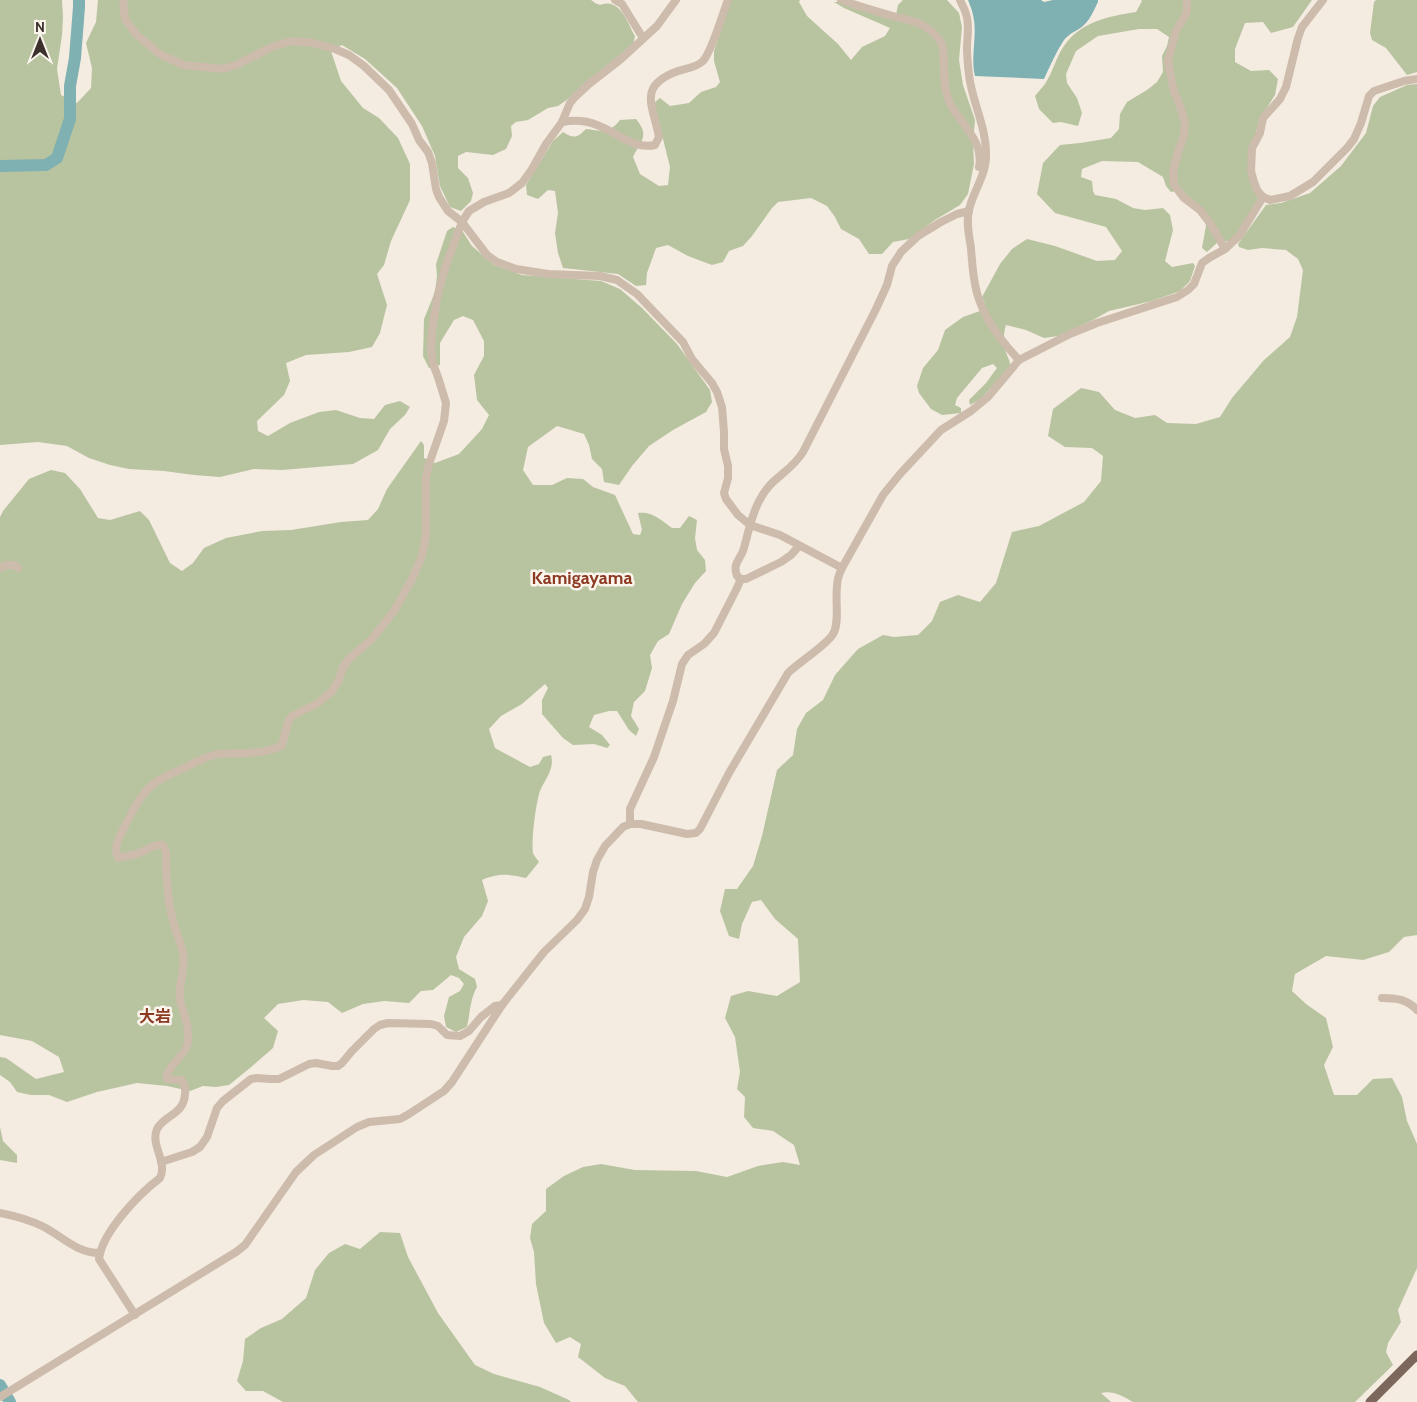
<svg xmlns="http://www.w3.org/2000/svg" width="1417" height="1402" font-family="Cabin,'Noto Sans JP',sans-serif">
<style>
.green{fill:#b8c4a0}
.water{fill:#7fb0b2}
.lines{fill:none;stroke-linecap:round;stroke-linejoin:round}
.river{stroke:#7fb0b2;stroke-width:12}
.minor{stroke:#cdbbac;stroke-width:8}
.major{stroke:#7d675c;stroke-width:9}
.labels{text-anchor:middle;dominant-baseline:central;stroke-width:5;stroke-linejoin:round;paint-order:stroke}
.neighbourhood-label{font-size:16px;font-weight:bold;fill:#8c3b22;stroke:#fbf5ee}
.quarter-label{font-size:18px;font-weight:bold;fill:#8c3b22;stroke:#fbf5ee}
</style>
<rect width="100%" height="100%" fill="#f4ebe1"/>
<g class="green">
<path d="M0,0H62L63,17L62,35L57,69L61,95L77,103L91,88L92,68L86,43L96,22L98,0H591C603,9 600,2 611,4C624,8 629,26 635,36L633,45L591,78L568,99L558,106L548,108L528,120L516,122L511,126L512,136L506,149L493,155L466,152L458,156V168L468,178L473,193L471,201L461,211L450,207L440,186L435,156L422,126L397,88L365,59L342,45L331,51L341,81L363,108L379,118L398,138L410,164V200L391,241L384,265L377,274L387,305L380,333L372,347L349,352L306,355L286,363L290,381L284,395L257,421L258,431L268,436L290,423L319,412L336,410L360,418L374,419L385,405L400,401L410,407L405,415L390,429L378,450L353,464L282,470L254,469L220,477L194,475L164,471L129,469L110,465L89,458L67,446L38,442L0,445Z"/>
<path d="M731,0H800L799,2L807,16L838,44L851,60L862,47L885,36L890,28L844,8L834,2H843L896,15L898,5L903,0H947L959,13L962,27L959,60L963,85L975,120L973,141L974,164L968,194L960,205L935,220L909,239L893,242L882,254H869L859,239L841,229L835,217L827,206L811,198L778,202L772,208L752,236L743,246L729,251L723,262L712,265L688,256L668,245L656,248L647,273L646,285L636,286L618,274L563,268L558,253L555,233L558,213L555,191L548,190L538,199L527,195L526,185L553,141L563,132C574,139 577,138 586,129C602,131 609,134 620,120L636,119C650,136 641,140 633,157L640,174L659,186L668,185L670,167L654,103L660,98L670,106L689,103L701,92L716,87L720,82L714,61V51Z"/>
<path d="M1141,0H1312L1293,27L1271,33L1263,22L1245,23L1235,49V62L1251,71L1269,70L1278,79L1275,95L1259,120L1248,167L1253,190L1260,199L1232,241L1218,242L1207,252L1202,248L1206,226L1204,213L1182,190L1171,192L1166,186L1163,177L1138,162L1102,161L1082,169L1081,177L1092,181L1093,191L1095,195L1116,199L1133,208L1145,210L1163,208L1170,215L1173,230L1165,261L1172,267L1193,263L1195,266L1190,281L1180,291L1152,301L1109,311L1093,320L1058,336L1044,338L1026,330L1006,325C1003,335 1003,345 1007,355C1009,360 1010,361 1010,366L981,399L970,405L969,400L986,383L997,368L993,364L982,368L957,398L955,405L961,408V413L942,415L931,409L919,393L917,386L923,368L938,350L945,330L963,317L980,311L985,304L982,297L1000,264L1012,249L1027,239L1055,246L1097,261L1115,260L1122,251L1106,227L1055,213L1037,194L1043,163L1060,145L1080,143L1111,138L1119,129L1120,114L1127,102L1147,90L1157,82L1163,72L1162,56L1167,46L1169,37L1157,29H1139L1098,36L1076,51L1066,74L1067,83L1077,98L1082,113L1078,126L1061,122L1053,123L1039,109L1035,96C1038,92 1042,88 1045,84C1053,72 1056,57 1064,46C1080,22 1109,16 1136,12L1142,1Z"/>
<path d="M1376,0H1417V72L1407,75L1386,48L1372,40L1370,33L1374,2Z"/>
<path d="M1417,84V935L1404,937L1389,952L1363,960L1326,956L1295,974L1292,991L1306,1004L1326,1018L1333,1047L1324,1065L1334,1095H1357L1373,1079L1392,1078L1402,1097L1407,1121L1417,1144V1268L1398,1310L1401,1322L1388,1343L1386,1352L1393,1365L1355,1402H1133C1123,1396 1112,1390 1101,1393L1111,1402H638L625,1386L605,1378L578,1357L581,1344L570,1337L556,1343L544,1323L536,1284L534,1252L530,1238L532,1224L546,1211V1189L564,1176L583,1167L601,1164L635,1170L696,1171L727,1177L758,1166L783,1162L800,1165L794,1145L773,1131L753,1128L744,1117L745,1097L737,1089L740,1072L735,1037L725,1018L731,996L748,991L777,996L800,982L798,939L775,919L761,900L752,902L742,924L739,939L729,936L720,911L725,889H737L753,866L762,836L777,770L793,755L797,729L806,713L823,700L835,675L858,649L883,635L894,637L918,635L932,621L940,602L958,595L980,602L996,583L1012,532L1039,526L1084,502L1101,481L1103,456L1092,448L1065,447L1048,436L1053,409L1081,388L1099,392L1115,410L1135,418L1155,415L1167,423L1196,424L1220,417L1232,398L1264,360L1290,337L1297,317L1303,270L1298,259L1286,250L1262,248L1248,250L1239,247L1238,244L1266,205L1281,203L1310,193L1341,166L1366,133L1373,106L1380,97L1407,85Z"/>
<path d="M453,227L463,232L472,246L494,265L522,275L601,281L620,289L642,308L677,344L710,390L712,402L706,412L673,430L649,446L632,466L619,485L604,482L602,469L592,459L589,445L584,434L557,426L528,447L523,470L533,485H552L567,478L583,479L593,487L615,495L633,534L640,535L642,530L638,513C652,511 661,520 672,528H680L689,516L697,520L695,538L697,550L705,560L706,571L695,583L682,604L669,634L658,641L650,655L652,668L645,691L634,702L631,716L639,729L636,736L629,730L617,711H609L594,715L589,727L602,735L610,745L607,748L594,744L573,745L563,738L542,714V700L548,688L545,684L522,704L501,716L489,729L495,748L530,767L539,764L543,757L551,755C555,769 545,779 540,791C536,802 531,841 533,853C534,856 537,859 539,862L526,878C508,874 499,873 482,880L488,901L482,916L464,937L456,957L459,969L475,979L477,987C470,999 470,1014 467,1027L456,1032L446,1027L444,1016L449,997L460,991L464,984L459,978L451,975L433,990L421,991L409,1003L384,1001L363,1004L342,1013L328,1002L303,1000L278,1004L264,1018L278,1031L273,1048L250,1068L229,1085L216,1087L203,1086L190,1091L167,1086L137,1083L97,1092L67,1102L49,1095H31L17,1092L10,1082L0,1075V1057L6,1058L36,1079L64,1072L59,1057L32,1041L0,1035V517L3,511L29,479L51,470L65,473L80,489L98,518L110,520L140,511L149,520L170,563L182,571L193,563L204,548L226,538L262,531L291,530L341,522L368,520L378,509L387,489L421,441L424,445V458L435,463L459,454L482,429L489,415L477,400L474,375L484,356V341L473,320L463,316L454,320L440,343V365L429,368L423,356L424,319L435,292L437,276L436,264L447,231Z"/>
<path d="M0,1127L3,1141L17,1155V1163L0,1160Z"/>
<path d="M380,1232L400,1233L408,1257L438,1313L475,1365L494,1374L540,1387L569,1400L571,1402H283L263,1391H246L237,1381L243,1361L245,1339L261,1328L282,1319L306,1298L315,1270L329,1253L345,1244L360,1249Z"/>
</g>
<path class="water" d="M968,0H1041L1044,2L1053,0H1098V2C1094,10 1090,20 1083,26C1077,31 1071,32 1064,40C1056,52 1050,66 1044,79L975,76C970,56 978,35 973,15C972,10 970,5 968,0Z"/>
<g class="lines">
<g class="river">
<path d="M0,166L46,165L57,158L70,119V86L75,58L79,7V0"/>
<path d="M0,1385L10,1402"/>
</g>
<g class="minor">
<path d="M123,0L125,19L136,34L161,55L184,65L222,69L236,65L274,46L292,41L313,43L335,49L349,55L364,66L389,90L412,124L419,140L428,152L432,163L436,189L439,197L448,211L462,222L487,255L497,262L516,269L548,274L600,276L617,280L637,294L683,342L692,359L712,383L717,392L722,407L724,432V449L728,466V478L724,493L726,499L738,515L750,525L780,535L842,568"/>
<path d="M615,0L622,4L643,38"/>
<path d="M841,0C858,6 875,11 893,16C902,19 913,20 922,25C931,30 942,39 943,50C945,70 942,89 952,107C963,126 984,142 979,167"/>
<path d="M960,0C962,5 965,9 966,14C970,25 967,37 967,48C967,57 968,66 969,75C972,102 987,128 986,156C986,175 973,192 969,210C966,222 969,236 971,248C972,263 973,279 977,293C984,319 1001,341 1019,360"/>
<path d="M1187,0V12L1176,31L1168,61L1173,88L1181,109L1185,124L1184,136L1179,149L1173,171L1174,185L1184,198L1200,210L1210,223L1225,249"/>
<path d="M1323,0L1302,27L1298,38L1286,87L1280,99L1263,118L1260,133L1252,148L1251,171L1254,182L1257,190L1263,197L1270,200L1290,196L1313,182L1347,148L1354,139L1361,123L1369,96L1374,91L1404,81L1417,79"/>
<path d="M562,122C574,120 585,120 597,125C617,132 633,150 655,145L659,137C653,105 637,86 678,71C686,68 696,68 703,61C712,51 722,15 728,0"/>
<path d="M0,568L7,565H15L18,568"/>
<path d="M741,579L737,576C732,562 741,560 744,548C750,525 755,499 773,482C784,472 795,465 803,452L876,309L887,285L892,266L901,252L918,236L941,222L957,214L969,211"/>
<path d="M741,579H746L781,562L791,555L799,546"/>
<path d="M630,824V809L654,757L673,701L682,664L688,655L704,644L714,633L736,590L741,579"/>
<path d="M1382,998C1396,998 1407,999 1417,1010"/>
<path d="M161,1162L192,1152L200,1147L207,1137L217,1108L223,1101L251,1079L257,1078L270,1079H279L309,1064L316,1063L332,1066H338L342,1063L352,1051L374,1029L380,1025L388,1023L431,1024L438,1026L447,1035L460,1036L469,1031L481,1017L495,1006L502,1005"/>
<path d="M0,1213C15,1216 30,1220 44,1227C63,1237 77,1253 100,1253"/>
<path d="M135,1315L99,1259C102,1232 139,1194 160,1178C168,1162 150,1145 157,1129C164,1115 184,1115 185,1094C186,1088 185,1085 182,1080L167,1079C164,1070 182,1058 186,1048C189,1043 188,1032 187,1025C186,1017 181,1008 180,999C178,984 186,970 183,954C181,943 176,932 173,921C167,898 166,876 166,852L163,845H156L137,854L118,858C112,846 122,833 127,822C134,808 143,791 156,782C166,775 179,771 190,765C199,761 209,755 219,754C241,752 262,756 282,745L288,722L292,716L318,703L332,691L339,680L343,667L350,658L372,639L394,611L412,579L422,556L426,535V479L428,467L444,421L446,403L438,377L433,364L431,350L432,332L437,298L445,268L462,222L469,211L484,202L509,193L522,183L532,169L546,144L562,122L570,103L575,97L589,84L621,59L657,26L676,0"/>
<path d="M0,1397L236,1252L245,1245L296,1172L314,1155L357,1127L369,1122L400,1119L409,1114L444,1091L452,1082L502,1005L544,952L577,920L585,909L589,897L593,872L597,860L605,846L623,827L630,824H641L687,834L696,833L700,829L729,773L788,673C799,662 827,645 833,634C840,623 835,600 837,587C837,580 839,574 842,568L883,495L900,474L941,430L971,411L988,397L1019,360L1070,334L1097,323L1177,297L1188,290L1194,284L1202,263L1209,258L1225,249L1240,235L1263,197"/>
</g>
<path class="major" d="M1370,1402L1417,1355"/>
</g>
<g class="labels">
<g class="neighbourhood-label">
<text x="155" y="1016">大岩</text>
</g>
<g class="quarter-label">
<text x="582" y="578">Kamigayama</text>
</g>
</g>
<g transform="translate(40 40)" stroke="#fbf5ee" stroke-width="4" paint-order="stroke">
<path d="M0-4L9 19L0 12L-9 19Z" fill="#3b302b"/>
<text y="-8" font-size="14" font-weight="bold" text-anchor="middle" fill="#3b302b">N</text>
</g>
</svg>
